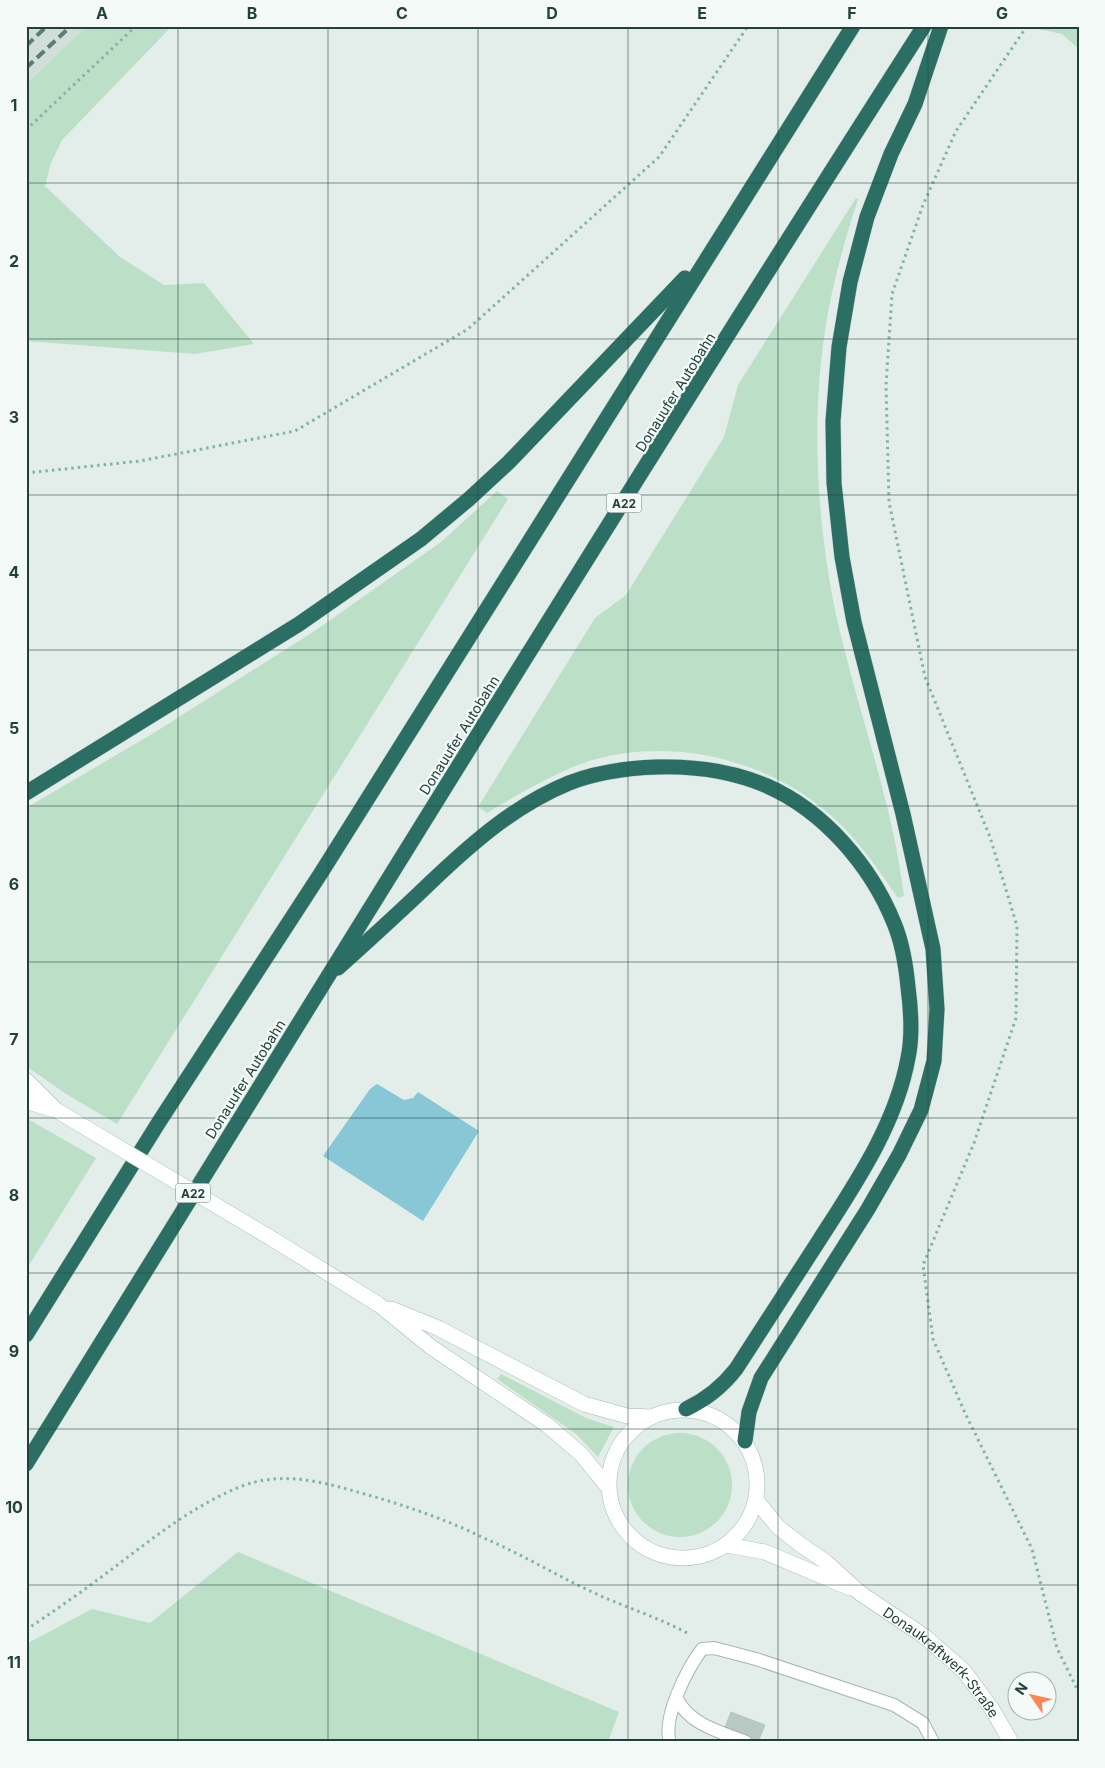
<svg xmlns="http://www.w3.org/2000/svg" width="1105" height="1768" font-family="Inter,sans-serif">
<style>
.built{fill:#d1ded9}
.green{fill:#bbe0c7}
.water{fill:#88c7d6}
.building{fill:#b8c9c3;stroke:#b5c8c1}
.lines{fill:none;stroke-linecap:round;stroke-linejoin:round}
.service-casing{stroke:#a5b7b2;stroke-width:14}
.minor-casing{stroke:#a5b7b2;stroke-width:16}
.secondary-casing{stroke:#a1bbb3;stroke-width:16}
.motorway-casing{stroke:#c1cac8;stroke-width:16}
.path{stroke:#82b4a6;stroke-width:3;stroke-dasharray:2.5 4;stroke-linecap:butt}
.service{stroke:#fff;stroke-width:12}
.minor{stroke:#fff;stroke-width:15}
.secondary{stroke:#fff;stroke-width:15}
.motorway{stroke:#2b6f64;stroke-width:15}
.rail{stroke:#5c7c75;stroke-width:4;stroke-dasharray:10 5;stroke-linecap:butt}
.secondary-bridge-casing{stroke:#a1bbb3;stroke-width:16;stroke-linecap:butt}
.secondary-bridge{stroke:#fff;stroke-width:15}
.grid{fill:none;stroke:#21413a;stroke-width:1;stroke-opacity:0.55}
.labels{text-anchor:middle;dominant-baseline:central;stroke-width:4.5;stroke-linejoin:round;paint-order:stroke}
.shield{fill:#f4faf7;stroke:#607873;stroke-width:1}
.shield-label{font-size:12px;font-weight:bold;fill:#21413a}
.street-label{font-size:14px;fill:#21413a;stroke:#f4faf7}
.neatline{fill:none;stroke:#21413a;stroke-width:2}
.grid-label{font-size:16px;text-anchor:middle;font-weight:bold;fill:#21413a}
</style>
<rect width="100%" height="100%" fill="#e3eeea"/>
<path class="built" d="M26,26H87L26,84Z"/>
<g class="green">
<path d="M87,26H172L62,140L51,163L45,186L120,257L164,285L204,283L254,344L195,354L26,341V84Z"/>
<path d="M1034,26H1079V49L1062,34L1033,28Z"/>
<path d="M856,198L858,199C845,240 833,281 826,324C810,422 817,535 840,632C861,720 893,806 904,896L898,898C879,871 861,844 837,821C772,758 663,733 578,765C546,778 517,795 487,813L478,807L595,618L626,595L724,437L738,385Z"/>
<path d="M497,491L508,499L117,1124L66,1094L26,1066V808L157,731L316,630L441,542Z"/>
<path d="M26,1118L96,1158L26,1270Z"/>
<path d="M501,1374L586,1418L614,1427L598,1457L576,1434L497,1379Z"/>
<circle cx="680" cy="1485" r="52"/>
<path d="M238,1552L619,1712L608,1742H26V1644L92,1609L150,1623Z"/>
</g>
<path class="water" d="M377,1084L404,1100L413,1098L418,1092L479,1131L423,1221L323,1156L370,1089Z"/>
<path class="building" d="M731,1712L765,1725L758,1742H719Z"/>
<g class="lines">
<g class="service-casing">
<g id="service">
<path d="M677,1699C690,1725 721,1732 746,1742"/>
<path d="M670,1742C662,1718 687,1669 702,1649L714,1648L756,1659L894,1705L923,1723L933,1742"/>
</g>
</g>
<g class="minor-casing">
<g id="minor">
<path id="s1" d="M756,1500L778,1527L801,1545L826,1562L860,1593L924,1636L964,1671L992,1709L1011,1742"/>
<path d="M727,1545L765,1552L850,1588"/>
</g>
</g>
<g class="secondary-casing">
<g id="secondary">
<path d="M26,1080L56,1110"/>
<path d="M26,1101L54,1110"/>
<path d="M274,1240L378,1304L431,1347L547,1425L581,1454L608,1487"/>
<path d="M391,1309L438,1328L584,1404L627,1416L651,1417"/>
<circle cx="683" cy="1484" r="74"/>
</g>
</g>
<g class="motorway-casing">
<g id="motorway">
<path d="M26,793L299,624L421,539L469,499L509,462L685,278"/>
<path d="M338,968C369,940 400,912 430,883C472,843 515,805 569,783C597,772 628,768 657,767C694,766 732,771 767,786C824,811 871,866 894,923C902,942 906,966 908,987C911,1010 913,1035 908,1058C896,1124 856,1183 820,1239C792,1282 764,1326 736,1369C722,1387 707,1399 686,1409"/>
<path d="M26,1335L159,1122L321,873L853,26"/>
<path d="M745,1441L749,1412L761,1378L868,1209L899,1155L921,1110L934,1061L937,1009L933,949L903,814L854,622L842,557L834,483L833,421L839,347L850,282L867,217L891,154L915,104L941,26"/>
<path d="M26,1464C324,984 619,502 924,26"/>
</g>
</g>
<g class="path">
<path d="M1027,26L956,131L923,205L892,294L886,385L889,502L925,677L990,837L1017,926L1016,1018L974,1143L923,1265L933,1339L965,1413L1032,1549L1057,1648L1079,1693"/>
<path d="M26,130L136,26"/>
<path d="M26,473L140,461L295,431L468,329L659,157L748,26"/>
<path d="M26,1630C51,1613 76,1596 100,1578C146,1544 189,1507 242,1486C285,1470 326,1483 368,1495C407,1506 447,1520 484,1538C521,1554 556,1575 592,1592C624,1607 658,1617 689,1634"/>
</g>
<use href="#service" class="service"/>
<use href="#minor" class="minor"/>
<use href="#secondary" class="secondary"/>
<use href="#motorway" class="motorway"/>
<g class="rail">
<path d="M26,46L47,26"/>
<path d="M26,68L71,26"/>
</g>
<g class="secondary-bridge-casing">
<path id="secondary-bridge" d="M56,1110L274,1240"/>
</g>
<use href="#secondary-bridge" class="secondary-bridge"/>
</g>
<path class="grid" d="M178,26V1742M328,26V1742M478,26V1742M628,26V1742M778,26V1742M928,26V1742M26,183H1079M26,339H1079M26,495H1079M26,650H1079M26,806H1079M26,962H1079M26,1118H1079M26,1273H1079M26,1429H1079M26,1585H1079"/>
<g class="labels">
<g class="shield">
<rect x="606.5" y="493.5" width="35" height="19" rx="4"/>
<rect x="175.5" y="1183.5" width="35" height="19" rx="4"/>
</g>
<g class="shield-label">
<text x="624" y="503">A22</text>
<text x="193" y="1193">A22</text>
</g>
<g class="street-label">
<text transform="translate(675 392) rotate(-58)">Donauufer Autobahn</text>
<text transform="translate(459 735) rotate(-58)">Donauufer Autobahn</text>
<text transform="translate(245 1079) rotate(-58)">Donauufer Autobahn</text>
<text stroke="none"><textPath href="#s1" startOffset="248">Donaukraftwerk-Straße</textPath></text>
</g>
</g>
<rect width="1105" height="1768" fill="none" stroke="#f4faf7" stroke-width="55"/>
<g transform="translate(1032 1696) rotate(304)"><circle r="24" fill="#f4faf7" stroke="#a0b0ab"/>
<path d="M0-4L9 19L0 12L-9 19Z" fill="#fb8555"/>
<text y="-8" font-size="14" font-weight="bold" text-anchor="middle" fill="#21413a">N</text>
</g>
<rect x="28" y="28" width="1050" height="1712" class="neatline"/>
<g class="grid-label">
<text x="102" y="19">A</text>
<text x="252" y="19">B</text>
<text x="402" y="19">C</text>
<text x="552" y="19">D</text>
<text x="702" y="19">E</text>
<text x="852" y="19">F</text>
<text x="1002" y="19">G</text>
<text x="14" y="111">1</text>
<text x="14" y="267">2</text>
<text x="14" y="423">3</text>
<text x="14" y="578">4</text>
<text x="14" y="734">5</text>
<text x="14" y="890">6</text>
<text x="14" y="1045">7</text>
<text x="14" y="1201">8</text>
<text x="14" y="1357">9</text>
<text x="14" y="1513">10</text>
<text x="14" y="1668">11</text>
</g>
</svg>
